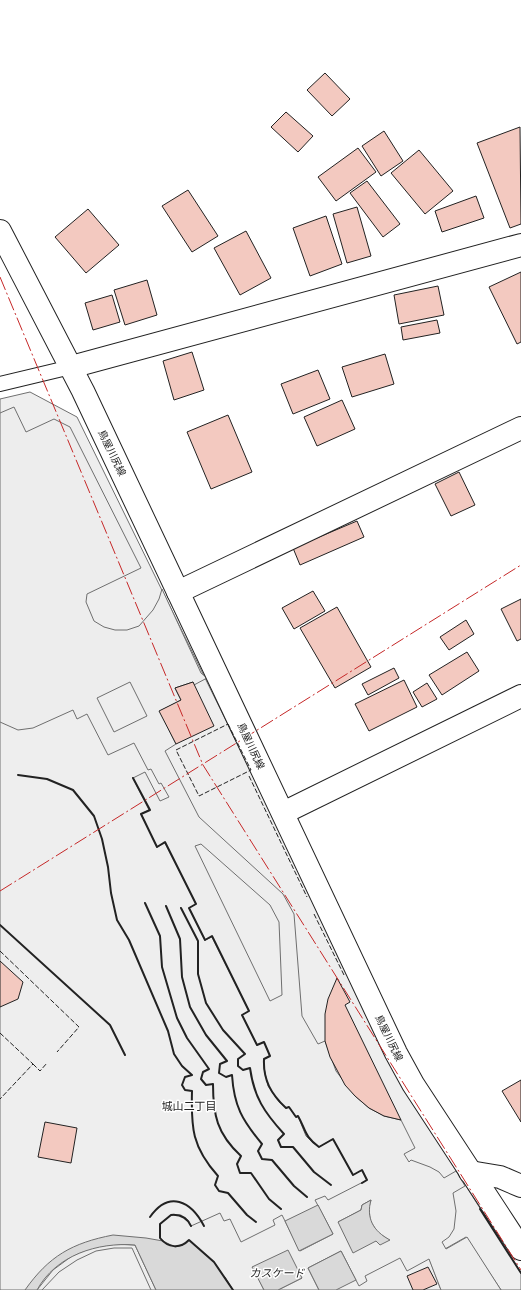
<svg xmlns="http://www.w3.org/2000/svg" width="521" height="1290" font-family="Roboto,'Noto Sans JP',sans-serif">
<style>
.green{fill:#eee;stroke:#6f6f6f}
.parking{fill:#ededed;stroke:#6f6f6f;fill-rule:evenodd}
.water{fill:#d9d9d9;stroke:#6f6f6f}
.building{fill:#f3c9c0;stroke:#222}
.lines{fill:none;stroke-linecap:round;stroke-linejoin:round}
.lane-casing{stroke:#222;stroke-width:16}
.street-casing{stroke:#222;stroke-width:24}
.secondary-casing{stroke:#222;stroke-width:24}
.lane{stroke:#fff;stroke-width:14}
.street{stroke:#fff;stroke-width:22}
.secondary{stroke:#fff;stroke-width:22}
.fence{stroke:#222;stroke-width:1;stroke-dasharray:5 2;stroke-linecap:butt}
.wall{stroke:#222;stroke-width:2}
.power{stroke:#c62828;stroke-width:1;stroke-dasharray:14 3 2 3;stroke-linecap:butt}
.labels{text-anchor:middle;dominant-baseline:central;stroke-width:3;stroke-linejoin:round;paint-order:stroke}
.street-label{font-size:10px;fill:#222;stroke:#fff}
.neighbourhood-label{font-size:11px;fill:#222;stroke:#fff}
.water-label{font-size:11px;font-style:italic;fill:#222;stroke:#fff}
</style>
<rect width="100%" height="100%" fill="#fff"/>
<path class="green" d="M30,392L77,417L414,1104L521,1273V1290H501L466,1237L429,1258L441,1290H0V399Z"/>
<g class="parking">
<path d="M14,407L26,432L54,419L70,427L141,568L87,594L86,602L94,621L104,627L115,630H127L139,626L153,610L159,599L162,589L201,673L207,678L194,685L193,682L175,688L181,700L160,711L176,744L165,751L199,817L283,894L294,914L302,1016L318,1044L325,1041L336,1071L355,1096L369,1108L384,1116L401,1120L415,1148L404,1154L409,1162L411,1160L430,1167L439,1172L444,1178L456,1171L465,1186L453,1193L456,1211L454,1229L449,1237L442,1242L446,1249L467,1237L501,1290H441L429,1259L407,1271L400,1258L365,1276L367,1281L359,1286L341,1251L308,1268L319,1290H278L302,1278L253,1267L264,1290H233L225,1277L188,1240L183,1245L175,1247L167,1244L160,1238V1224L171,1215H181L189,1221L191,1226L220,1213L224,1221L230,1219L241,1242L275,1225L273,1220L282,1215L300,1251L333,1234L315,1200L325,1196L328,1200L367,1180L362,1170L353,1175L333,1139L319,1147L311,1141L306,1136L298,1116L296,1117L289,1107L286,1108L279,1102L268,1086L264,1068V1059L270,1056L264,1042L257,1045L242,1015L249,1011L212,937L205,940L189,908L196,904L165,843L157,847L141,814L149,810L133,778L145,772L160,801L169,797L161,783L159,784L151,769L148,770L134,743L108,755L87,714L77,719L73,710L33,728L18,730L0,722V413ZM130,682L147,716L114,732L97,698ZM201,844L270,905L279,922L282,995L270,1001L195,846ZM371,1200L369,1207L370,1220L377,1232L389,1240L376,1241L338,1222L361,1210L362,1205Z"/>
<path d="M114,1244L135,1245L156,1290H151L132,1248H114L96,1251L77,1260L59,1272L42,1290H37L53,1270L72,1256L92,1247Z"/>
</g>
<g class="water">
<path d="M371,1200C366,1218 373,1231 390,1240L380,1245L376,1241L353,1253L338,1222L361,1210L362,1205Z"/>
<path d="M318,1205L333,1234L299,1251L285,1221Z"/>
<path d="M113,1235L146,1238L163,1241L175,1247L183,1245L189,1240L214,1262L233,1290H156L135,1245C98,1242 56,1255 37,1290H25C49,1256 72,1243 113,1235Z"/>
<path d="M288,1250L302,1278L278,1290H264L252,1267Z"/>
<path d="M341,1251L356,1280L336,1290H319L308,1268Z"/>
</g>
<g class="building">
<path d="M325,73L350,99L332,116L307,90Z"/>
<path d="M286,112L313,136L298,152L271,127Z"/>
<path d="M520,127L521,224L510,228L477,143Z"/>
<path d="M384,131L403,161L381,176L362,146Z"/>
<path d="M358,148L376,172L336,201L318,177Z"/>
<path d="M419,150L453,191L425,214L391,173Z"/>
<path d="M367,181L400,224L383,237L350,193Z"/>
<path d="M188,190L218,236L192,252L162,206Z"/>
<path d="M476,196L484,218L442,232L435,211Z"/>
<path d="M357,207L371,256L347,263L333,214Z"/>
<path d="M88,209L119,245L86,273L55,237Z"/>
<path d="M326,216L342,264L310,276L293,228Z"/>
<path d="M246,231L271,278L240,295L214,248Z"/>
<path d="M521,272V342L517,344L489,287Z"/>
<path d="M147,280L157,315L125,325L114,290Z"/>
<path d="M438,286L444,315L399,324L394,295Z"/>
<path d="M112,295L120,322L93,330L85,303Z"/>
<path d="M437,320L440,333L403,340L401,327Z"/>
<path d="M192,352L204,390L174,400L163,361Z"/>
<path d="M385,354L394,384L352,397L342,367Z"/>
<path d="M318,370L330,399L293,414L281,384Z"/>
<path d="M342,400L355,429L317,446L304,417Z"/>
<path d="M228,415L252,472L211,489L187,432Z"/>
<path d="M459,472L475,505L451,516L435,484Z"/>
<path d="M357,521L364,537L300,565L293,548Z"/>
<path d="M313,591L325,611L294,629L282,608Z"/>
<path d="M521,599V639L517,641L501,609Z"/>
<path d="M337,607L371,667L335,688L300,628Z"/>
<path d="M466,620L474,634L449,650L440,637Z"/>
<path d="M467,652L479,671L442,695L429,675Z"/>
<path d="M394,668L399,678L368,695L362,684Z"/>
<path d="M404,680L417,707L369,731L355,704Z"/>
<path d="M193,682L214,726L176,744L159,711L181,700L175,688Z"/>
<path d="M427,683L437,699L422,707L413,692Z"/>
<path d="M0,961L23,982L18,999L0,1007Z"/>
<path d="M337,978L350,1002L345,1005L401,1120L384,1116L369,1108L355,1096L345,1085L330,1057L325,1041V1014L328,999Z"/>
<path d="M521,1080V1122L502,1091Z"/>
<path d="M45,1122L77,1128L71,1163L38,1157Z"/>
<path d="M428,1267L437,1284L423,1290H413L407,1276Z"/>
</g>
<g class="lines">
<g class="lane-casing">
<path id="lane" d="M0,384L71,367"/>
</g>
<g class="street-casing">
<g id="street">
<path d="M178,592L521,428"/>
<path d="M283,813L521,696"/>
<path d="M470,1172L500,1177L521,1186"/>
</g>
</g>
<g class="secondary-casing">
<g id="secondary">
<path d="M0,231L83,391L396,1053L413,1084L521,1249"/>
<path d="M71,367L521,245"/>
</g>
</g>
<use href="#lane" class="lane"/>
<use href="#street" class="street"/>
<use href="#secondary" class="secondary"/>
<g class="fence">
<path d="M228,724L251,770L199,796L176,750Z"/>
<path d="M249,776L307,897"/>
<path d="M314,914L344,975"/>
<path d="M0,951L79,1027L57,1052"/>
<path d="M0,1033L33,1064L0,1099"/>
<path d="M33,1064L40,1071L47,1063"/>
</g>
<g class="wall">
<path d="M18,775L47,779L73,790L94,816L102,839L108,867L111,893L117,920L129,940L168,1031L174,1054L182,1066L192,1075L185,1077L182,1085L185,1090L192,1091C191,1128 192,1147 218,1176L215,1185L219,1191L228,1193L247,1215L256,1222"/>
<path d="M133,778L150,810L141,814L157,847L165,842L196,904L189,908L205,940L212,936L249,1011L242,1015L257,1045L264,1042L270,1056L264,1059C263,1080 271,1094 286,1108L289,1107L296,1117L298,1116C306,1130 304,1136 319,1147L333,1139L353,1175L362,1170L367,1180L362,1183"/>
<path d="M145,903L160,936L162,967L177,1018L187,1038L209,1069L203,1072L201,1079L206,1085L213,1084C213,1115 217,1134 241,1156L237,1164L240,1173H251L269,1199L281,1209"/>
<path d="M166,906L180,939L182,977L190,1007L206,1035L227,1061L220,1064L219,1073L226,1077L232,1075C234,1106 242,1120 262,1144L258,1151L262,1159L272,1160L294,1186L307,1197"/>
<path d="M181,908L198,941V974L206,1003L223,1030L245,1054L238,1059V1066L243,1070L250,1068C254,1097 264,1112 284,1134L278,1140L281,1147H293L314,1172L331,1185"/>
<path d="M0,925L110,1025L125,1055"/>
<path d="M480,1209L521,1273"/>
<path d="M150,1217C169,1190 191,1201 204,1226"/>
<path d="M191,1226C187,1218 181,1214 171,1215L160,1224V1238C168,1248 180,1249 189,1240L214,1262L233,1290"/>
</g>
<g class="power">
<path d="M0,277L203,765L521,1270"/>
<path d="M0,891L521,565"/>
</g>
</g>
<g class="labels">
<g class="street-label">
<text transform="translate(112 453) rotate(64)">鳥屋川尻線</text>
<text transform="translate(251 746) rotate(65)">鳥屋川尻線</text>
<text transform="translate(389 1038) rotate(64)">鳥屋川尻線</text>
</g>
<g class="neighbourhood-label">
<text x="189" y="1106">城山二丁目</text>
</g>
<g class="water-label">
<text x="277" y="1273">カスケード</text>
</g>
</g>
</svg>
